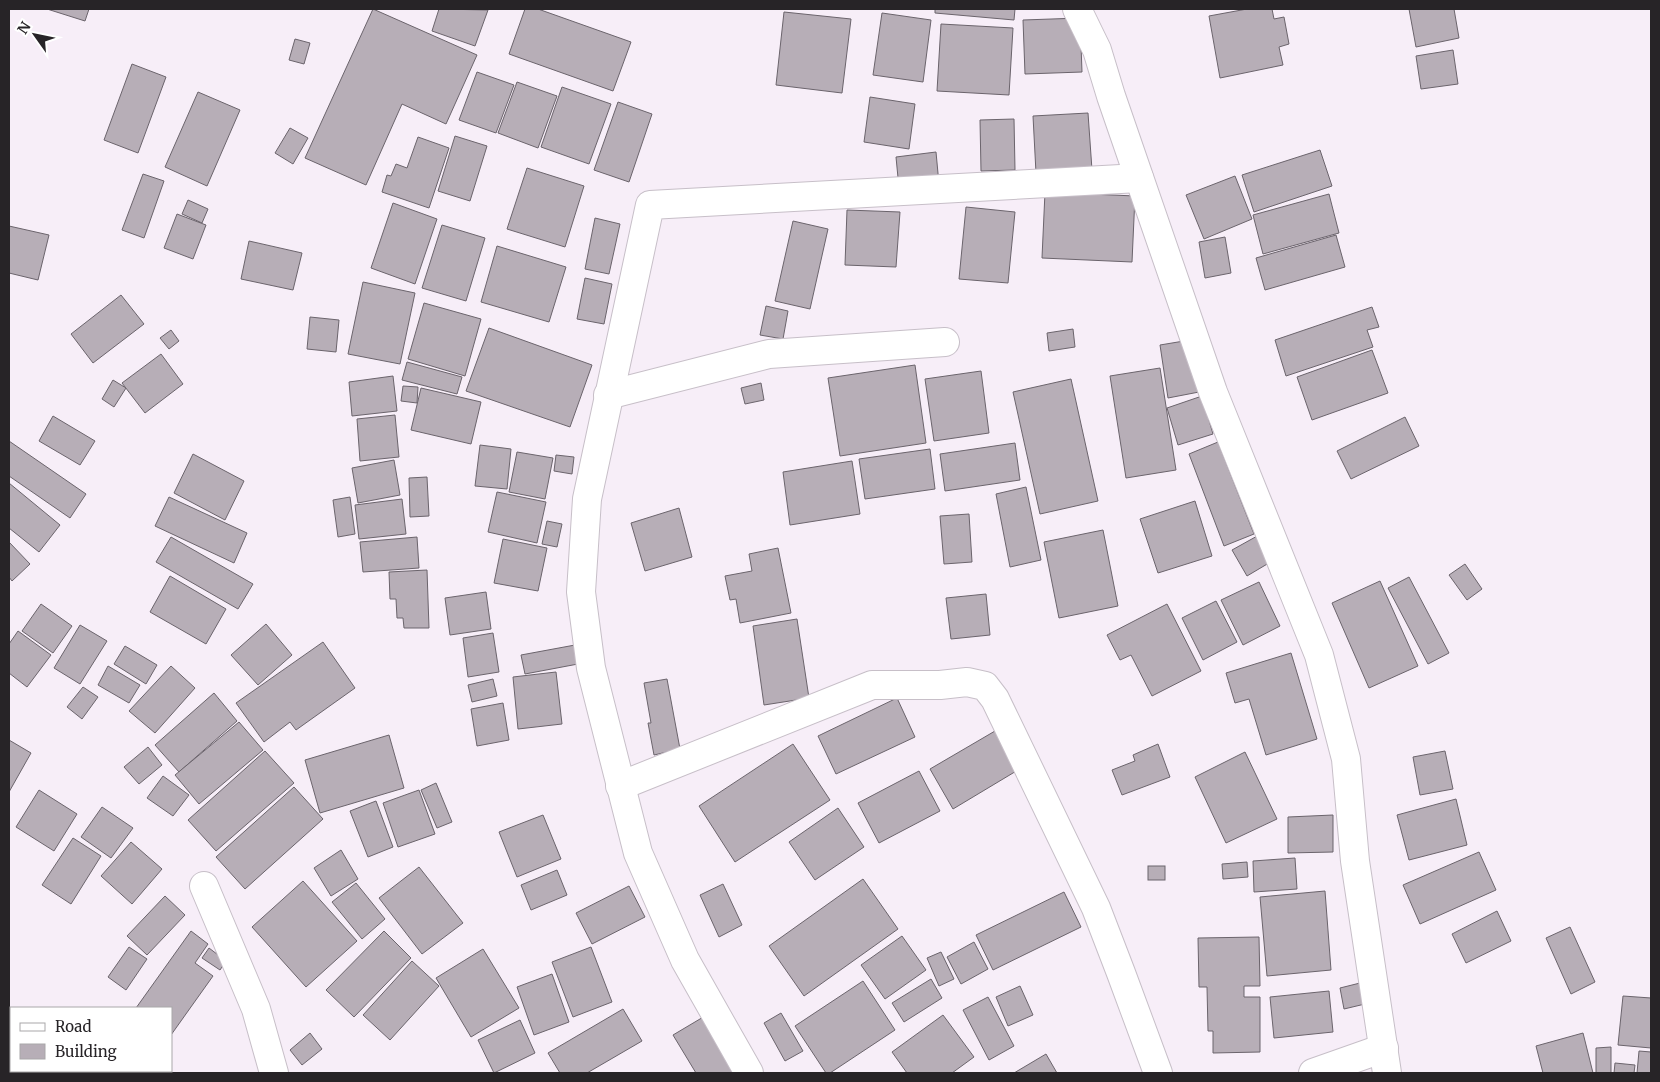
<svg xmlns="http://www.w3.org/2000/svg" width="1660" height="1082" font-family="Merriweather,serif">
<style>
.building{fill:#b7aeb7;stroke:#6b646c}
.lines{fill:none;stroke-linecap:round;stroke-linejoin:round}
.street-casing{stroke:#c7bfc8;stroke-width:30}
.street{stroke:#fff;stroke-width:28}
</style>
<rect width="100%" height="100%" fill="#f7eef8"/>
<g class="building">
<path d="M47,9H89L85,21Z"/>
<path d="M373,9L477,55L446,124L402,104L366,185L305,158Z"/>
<path d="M439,9L488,10L475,46L432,31Z"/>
<path d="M525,9H538L631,42L613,91L509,54Z"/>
<path d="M935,9H1015L1014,20L935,13Z"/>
<path d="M1247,9H1272L1274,19L1284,17L1289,44L1279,47L1283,65L1220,78L1209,16Z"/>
<path d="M1409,9H1454L1459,38L1416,47Z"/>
<path d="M784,12L851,19L842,93L776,85Z"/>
<path d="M882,13L931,20L923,82L873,75Z"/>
<path d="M1080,18L1082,72L1025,74L1023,20Z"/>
<path d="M941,24L1013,28L1009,95L937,91Z"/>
<path d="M295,39L310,43L304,64L289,60Z"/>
<path d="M1453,50L1458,84L1421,89L1416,56Z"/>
<path d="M132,64L166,77L138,153L104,140Z"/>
<path d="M477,72L514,85L496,133L459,120Z"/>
<path d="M517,82L557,96L538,148L498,133Z"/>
<path d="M562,87L611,104L589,164L541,147Z"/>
<path d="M198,92L240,110L207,186L165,167Z"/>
<path d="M870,97L915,104L909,149L864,142Z"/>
<path d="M618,102L652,114L629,182L594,170Z"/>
<path d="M1088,113L1092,170L1036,173L1033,116Z"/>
<path d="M1014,119L1015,170L981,171L980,120Z"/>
<path d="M290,128L308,138L293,164L275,153Z"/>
<path d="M455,136L487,146L470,201L438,191Z"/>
<path d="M418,137L449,148L429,208L382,192L387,175L391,176L396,164L407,168Z"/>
<path d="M1320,150L1332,186L1254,212L1242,175Z"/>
<path d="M936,152L939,184L899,188L896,157Z"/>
<path d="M527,168L584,186L565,247L507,229Z"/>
<path d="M143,174L164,181L144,238L122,230Z"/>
<path d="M1235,176L1252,219L1204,239L1186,195Z"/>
<path d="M1045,192L1135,196L1132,262L1042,258Z"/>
<path d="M1329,194L1339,233L1263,254L1253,215Z"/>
<path d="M188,200L208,209L202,223L182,214Z"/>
<path d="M393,203L437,219L415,284L371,268Z"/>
<path d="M966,207L1015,212L1008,283L959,279Z"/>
<path d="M847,210L900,212L896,267L845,265Z"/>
<path d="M177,214L206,225L193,259L164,248Z"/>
<path d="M595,218L620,224L609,274L585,269Z"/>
<path d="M793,221L828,229L810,309L775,301Z"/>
<path d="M442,225L485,238L466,301L422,288Z"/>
<path d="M9,226L49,235L38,280L9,273Z"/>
<path d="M1336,235L1345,267L1265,290L1256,258Z"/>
<path d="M1225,237L1231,273L1205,278L1199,242Z"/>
<path d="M249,241L302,253L293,290L241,279Z"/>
<path d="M497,246L566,267L549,322L481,302Z"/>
<path d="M585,278L612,284L604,324L577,319Z"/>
<path d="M363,282L415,293L400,364L348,354Z"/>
<path d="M121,295L144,324L93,363L71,334Z"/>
<path d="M424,303L481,319L465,376L408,359Z"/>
<path d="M766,306L788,311L783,339L760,335Z"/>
<path d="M1372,307L1379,327L1367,330L1373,347L1286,376L1275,340Z"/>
<path d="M310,317L339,320L336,352L307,349Z"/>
<path d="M489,328L592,365L570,427L466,391Z"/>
<path d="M1073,329L1075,347L1049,351L1047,333Z"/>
<path d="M171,330L179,341L169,349L160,338Z"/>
<path d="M1190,340L1199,392L1168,398L1160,345Z"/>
<path d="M1372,350L1388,393L1312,420L1297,377Z"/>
<path d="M161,354L183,384L145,413L122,383Z"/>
<path d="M407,362L462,377L457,394L402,380Z"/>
<path d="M915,365L926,443L840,456L828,378Z"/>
<path d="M1160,368L1176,470L1126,478L1110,376Z"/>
<path d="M981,371L989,433L934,441L925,379Z"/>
<path d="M393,376L397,411L352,416L349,382Z"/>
<path d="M1071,379L1098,501L1040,514L1013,392Z"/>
<path d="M113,380L126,388L114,407L102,399Z"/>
<path d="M761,383L764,400L745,404L741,388Z"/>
<path d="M403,386L418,387L417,403L401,401Z"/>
<path d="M421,388L481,402L471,444L411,430Z"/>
<path d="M1202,396L1213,434L1178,445L1167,408Z"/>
<path d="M395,415L399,457L360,461L357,419Z"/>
<path d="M53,416L95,441L80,465L39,441Z"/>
<path d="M1405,417L1419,446L1351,479L1337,451Z"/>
<path d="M9,441L86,494L70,518L9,476Z"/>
<path d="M1218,442L1254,534L1224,546L1189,454Z"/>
<path d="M1015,443L1020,480L945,491L940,454Z"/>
<path d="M480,445L511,449L507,489L475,486Z"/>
<path d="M930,449L935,489L865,499L859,459Z"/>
<path d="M517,452L553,458L545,499L509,492Z"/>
<path d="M193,454L244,481L225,520L174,493Z"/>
<path d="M556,455L574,457L572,474L554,471Z"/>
<path d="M394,460L400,495L358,503L352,468Z"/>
<path d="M852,461L860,514L790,525L783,472Z"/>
<path d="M427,477L429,516L410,517L409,478Z"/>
<path d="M9,483L60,525L39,552L9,528Z"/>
<path d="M1026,487L1041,560L1010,567L996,494Z"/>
<path d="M497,492L546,502L537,543L488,532Z"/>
<path d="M169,497L247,533L234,563L155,526Z"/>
<path d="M350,497L355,534L338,537L333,500Z"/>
<path d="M402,499L406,534L359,539L355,505Z"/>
<path d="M1195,501L1212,556L1158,573L1140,519Z"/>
<path d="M679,508L692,557L645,571L631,523Z"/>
<path d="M969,514L972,562L944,564L940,516Z"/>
<path d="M547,521L562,524L557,547L542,544Z"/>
<path d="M1103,530L1118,606L1059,618L1044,542Z"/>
<path d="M1259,535L1274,560L1247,576L1232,550Z"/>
<path d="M171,537L253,584L238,609L156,562Z"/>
<path d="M417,537L419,568L363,572L360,542Z"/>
<path d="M503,539L547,548L538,591L494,583Z"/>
<path d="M9,542L30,564L12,581L9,577Z"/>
<path d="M778,548L791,613L740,623L736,599L730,600L725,576L752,571L749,554Z"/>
<path d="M1465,564L1482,589L1467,600L1449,575Z"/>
<path d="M427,570L429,628H404L403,618H397L396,599H390L389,572Z"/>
<path d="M170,576L226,609L206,644L150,612Z"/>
<path d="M1409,577L1449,653L1428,664L1388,588Z"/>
<path d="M1380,581L1418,666L1369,688L1332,603Z"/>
<path d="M1259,582L1280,626L1243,645L1221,600Z"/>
<path d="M486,592L491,629L450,635L445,598Z"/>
<path d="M986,594L990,635L951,639L946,598Z"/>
<path d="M1216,601L1237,642L1203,660L1182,618Z"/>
<path d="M41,604L72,626L53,653L22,631Z"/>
<path d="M1167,604L1201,671L1152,696L1131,655L1120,660L1107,635Z"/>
<path d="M797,619L809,698L764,705L753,626Z"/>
<path d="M266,624L292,655L258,685L231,655Z"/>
<path d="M80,625L107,641L80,684L54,668Z"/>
<path d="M18,631L51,655L27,687L9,673V644Z"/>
<path d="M493,633L499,672L468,677L463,638Z"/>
<path d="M323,642L355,688L296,730L290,722L264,742L236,703Z"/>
<path d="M575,645L578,664L525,674L521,655Z"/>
<path d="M125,646L157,665L146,684L114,664Z"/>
<path d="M1291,653L1317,739L1266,755L1249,699L1235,703L1226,673Z"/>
<path d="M108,666L140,685L129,703L98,685Z"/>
<path d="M171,666L195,688L155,733L129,711Z"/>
<path d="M556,672L562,724L518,729L513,677Z"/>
<path d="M493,679L497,696L472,702L468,685Z"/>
<path d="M667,679L680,749L654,755L648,723H651L644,683Z"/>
<path d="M83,687L98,697L82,719L67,707Z"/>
<path d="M214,693L237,721L179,772L155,745Z"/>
<path d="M897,698L915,737L836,774L818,736Z"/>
<path d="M503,703L509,740L477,746L471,709Z"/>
<path d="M239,722L263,750L199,804L175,775Z"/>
<path d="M995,731L1018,770L953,809L930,769Z"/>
<path d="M389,735L404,788L320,813L305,760Z"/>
<path d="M9,740L31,753L9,792Z"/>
<path d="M793,744L830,800L735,862L699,806Z"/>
<path d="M1158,744L1170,777L1122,795L1112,770L1135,761L1133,755Z"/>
<path d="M148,747L162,765L139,784L124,767Z"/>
<path d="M265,751L294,783L216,851L188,820Z"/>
<path d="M1445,751L1453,789L1420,795L1413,757Z"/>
<path d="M1245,752L1277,819L1226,843L1195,777Z"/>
<path d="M919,771L940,811L879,843L858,803Z"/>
<path d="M163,776L189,795L173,816L147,798Z"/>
<path d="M436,783L452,822L437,828L421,790Z"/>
<path d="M294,787L323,819L245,889L216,857Z"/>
<path d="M39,790L77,814L54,851L16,827Z"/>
<path d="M419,790L435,834L398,847L383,803Z"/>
<path d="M1456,799L1467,845L1409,860L1397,815Z"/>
<path d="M376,801L393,847L368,857L350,811Z"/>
<path d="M102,807L133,828L111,858L81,837Z"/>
<path d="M838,808L864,847L815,880L789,842Z"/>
<path d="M543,815L561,859L517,877L499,832Z"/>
<path d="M1333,815V852L1288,853V817Z"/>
<path d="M73,838L101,856L71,904L42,885Z"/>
<path d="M131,842L162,869L132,904L101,876Z"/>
<path d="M341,850L358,879L331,896L314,868Z"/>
<path d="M1479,852L1496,890L1420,924L1403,885Z"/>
<path d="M1295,858L1297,889L1254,892L1253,861Z"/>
<path d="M1247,862L1248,877L1223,879L1222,864Z"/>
<rect x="1148" y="866" width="17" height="14"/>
<path d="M419,867L463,923L422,954L379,898Z"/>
<path d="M557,870L567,895L531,910L521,885Z"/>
<path d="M863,879L898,929L804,996L769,946Z"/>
<path d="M303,881L357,941L306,987L252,927Z"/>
<path d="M356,883L385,919L362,939L332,902Z"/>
<path d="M723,884L742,925L719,937L700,895Z"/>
<path d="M629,886L645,917L592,944L576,913Z"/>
<path d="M1325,891L1331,970L1267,976L1260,897Z"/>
<path d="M1064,892L1081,927L993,970L976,935Z"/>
<path d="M165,896L185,915L147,955L127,936Z"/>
<path d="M1497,911L1511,941L1466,963L1452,934Z"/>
<path d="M1570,927L1595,982L1571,994L1546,938Z"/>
<path d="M191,931L208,944L195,963L213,976L171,1035V1008H136Z"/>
<path d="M384,931L411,958L354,1017L326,990Z"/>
<path d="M902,936L926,970L885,999L861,965Z"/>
<path d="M1259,937L1260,986H1244V997H1260V1052L1213,1053V1031H1208L1207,987H1199L1198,938Z"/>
<path d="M974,942L988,969L961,984L947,957Z"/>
<path d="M129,947L147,959L126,990L108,977Z"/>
<path d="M591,947L612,1002L573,1017L552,962Z"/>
<path d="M209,948L226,961L220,970L202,958Z"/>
<path d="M483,949L519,1008L471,1037L436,978Z"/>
<path d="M941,952L954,979L939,986L927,958Z"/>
<path d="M412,961L439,986L390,1040L363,1015Z"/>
<path d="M552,974L569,1022L534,1035L517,987Z"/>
<path d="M931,979L942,998L904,1022L892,1003Z"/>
<path d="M863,981L895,1030L830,1073H826L795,1026Z"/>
<path d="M1360,983L1365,1004L1344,1009L1340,988Z"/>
<path d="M1020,986L1033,1015L1008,1026L996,997Z"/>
<path d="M1329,991L1333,1032L1274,1038L1270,997Z"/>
<path d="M1623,996L1651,998V1048L1618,1045Z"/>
<path d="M988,997L1014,1046L989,1060L963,1010Z"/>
<path d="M623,1009L642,1041L587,1073H560L548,1053Z"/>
<path d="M781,1013L803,1051L785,1061L764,1023Z"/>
<path d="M943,1015L974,1057L952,1073H907L892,1052Z"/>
<path d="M705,1016L738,1073H696L673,1035Z"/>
<path d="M520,1020L535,1053L494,1073L478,1040Z"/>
<path d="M11,1030V1071H25L17,1073H9V1031Z"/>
<path d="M310,1033L322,1049L302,1065L290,1050Z"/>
<path d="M1583,1033L1593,1073H1543L1536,1046Z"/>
<path d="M1611,1047V1073H1596V1048Z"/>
<path d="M1639,1051L1651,1052V1073H1637Z"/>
<path d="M1046,1054L1057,1073H1014Z"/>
<path d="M1615,1063L1635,1065L1634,1073H1614Z"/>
</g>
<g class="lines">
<g class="street-casing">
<g id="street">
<path d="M1077,9L1097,50L1111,96L1213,392L1319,655L1346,759L1355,861L1387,1073"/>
<path d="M608,395L769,354L945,342"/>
<path d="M620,786L872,685H940L967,682L985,686L995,699L1096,908L1121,973L1158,1073"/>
<path d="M204,886L256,1009L274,1073"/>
<path d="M749,1073L685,960L638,853L591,668L581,592L587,499L650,205L1139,178"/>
<path d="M1313,1073L1384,1048"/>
</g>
</g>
<use href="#street" class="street"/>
</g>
<rect width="1660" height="1082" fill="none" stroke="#272427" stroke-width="20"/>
<rect x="10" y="1007" width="162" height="65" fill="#ffffff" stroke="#a9a7a9"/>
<rect x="20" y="1023" width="25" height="8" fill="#ffffff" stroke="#a9a7a9"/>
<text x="55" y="1032" font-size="15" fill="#272427">Road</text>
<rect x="20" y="1044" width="25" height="15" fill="#b7aeb7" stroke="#a9a7a9"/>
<text x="55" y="1057" font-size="15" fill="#272427">Building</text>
<g transform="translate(35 35) rotate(303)" stroke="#ffffff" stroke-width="4" paint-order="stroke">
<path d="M0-4L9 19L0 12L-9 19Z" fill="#272427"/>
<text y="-8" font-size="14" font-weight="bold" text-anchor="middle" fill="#272427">N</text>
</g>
</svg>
